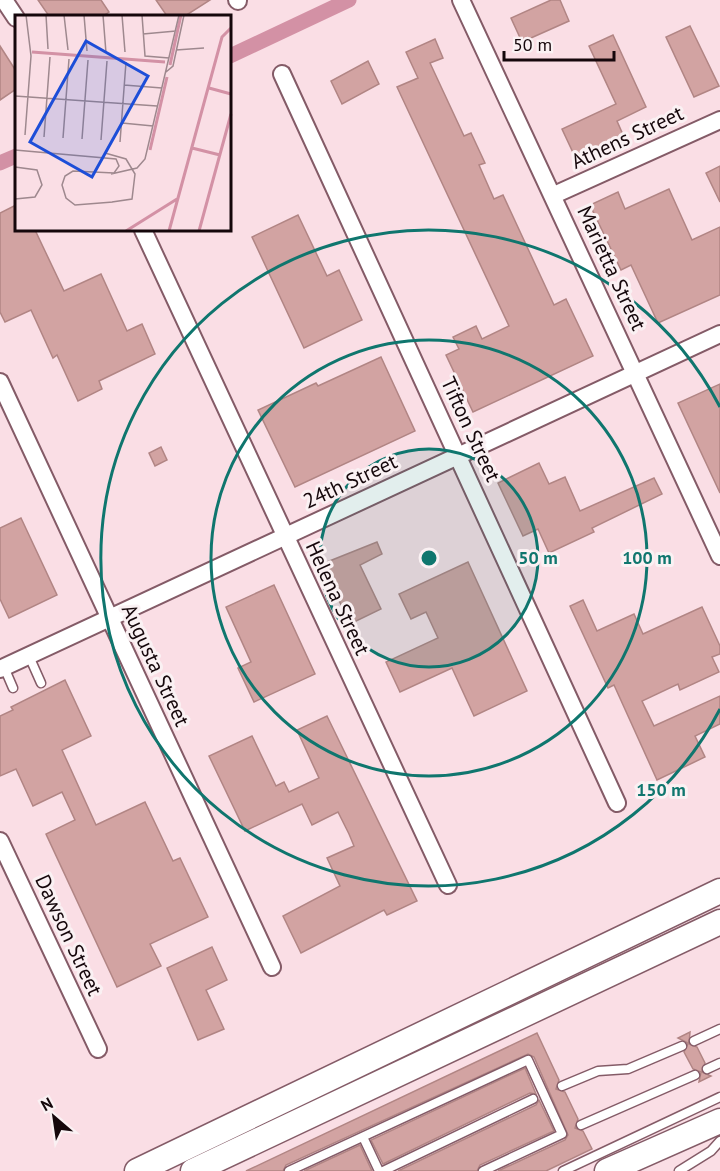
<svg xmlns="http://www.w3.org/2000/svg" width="720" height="1171" font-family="'PT Sans',sans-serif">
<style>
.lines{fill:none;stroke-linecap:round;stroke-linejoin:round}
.canal{stroke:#d391a5;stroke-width:15}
.building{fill:#d2a3a2;stroke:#b18584;stroke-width:1.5}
.lane-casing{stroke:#845b67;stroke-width:11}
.street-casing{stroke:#845b67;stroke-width:20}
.secondary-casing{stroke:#845b67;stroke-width:27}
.lane{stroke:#fff;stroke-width:8}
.street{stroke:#fff;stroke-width:16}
.secondary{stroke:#fff;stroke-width:24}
.ring{fill:none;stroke:#0f766e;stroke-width:3}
.labels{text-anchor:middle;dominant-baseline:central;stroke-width:6;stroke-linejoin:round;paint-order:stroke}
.street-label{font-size:21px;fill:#15070b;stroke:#faf1f3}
.inset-river{fill:none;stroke:#d391a5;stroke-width:3}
.inset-road{fill:none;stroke:#9e888e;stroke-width:1.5}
.view{fill:#1d4ed8;fill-opacity:0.15;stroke:#1d4ed8;stroke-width:3}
.inset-edge{fill:none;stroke:#15070b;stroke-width:3}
.centre{fill:#0f766e;stroke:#faf1f3;stroke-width:3}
.ring-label{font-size:18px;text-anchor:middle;font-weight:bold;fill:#0f766e;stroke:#faf1f3;stroke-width:6;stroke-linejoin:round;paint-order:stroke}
</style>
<rect width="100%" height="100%" fill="#fadee5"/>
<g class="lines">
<g class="canal">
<path d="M230,56L349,0"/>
<path d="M0,163L16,156"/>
</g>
</g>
<g class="building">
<path d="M38,0H101L109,12L103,16H49Z"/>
<path d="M156,0H210L185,16H167Z"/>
<path d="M551,0H560L569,21L522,42L511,18Z"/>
<path d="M690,26L719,86L694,97L666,37Z"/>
<path d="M613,35L646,107L617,121L624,137L576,159L562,129L616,104L589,46Z"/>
<path d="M435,39L443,58L430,63L464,136L471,133L485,163L479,165L494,199L503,195L554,305L566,299L593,356L473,412L446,355L459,349L453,337L476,326L482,339L509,326L397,87L418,78L406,52Z"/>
<path d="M0,46L16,71V89L0,100Z"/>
<path d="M368,61L379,84L342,104L331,81Z"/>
<path d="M720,166V202L706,173Z"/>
<path d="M669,189L692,240L720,227V295L658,323L631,265L621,270L590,205L618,192L625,209Z"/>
<path d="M16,205V230H35L64,291L101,274L127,331L142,324L155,354L99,381L102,389L78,401L57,355L53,358L31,310L5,322L0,312V213Z"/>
<path d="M298,215L327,276L339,270L362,320L304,348L252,237Z"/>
<path d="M381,357L415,431L295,487L258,410L316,383L318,386Z"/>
<path d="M720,384V493L678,403Z"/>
<path d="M161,447L167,460L155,466L149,453Z"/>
<path d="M539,463L549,484L565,477L580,511L654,478L662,494L592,528L594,532L549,553L538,529L523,536L498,483Z"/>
<path d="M21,518L57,595L9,618L0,599V528Z"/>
<path d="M377,542L382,554L360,565L381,609L350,624L322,564Z"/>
<path d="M468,562L527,691L474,716L452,668L400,692L386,662L438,638L426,612L411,619L399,594Z"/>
<path d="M274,585L315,674L254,702L238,668L251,662L226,607Z"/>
<path d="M583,600L597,631L634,614L643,634L702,607L720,646V654L712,657L719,672L680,690L678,684L642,701L654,726L720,696V724L695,736L705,757L657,780L614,685L608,688L570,606Z"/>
<path d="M65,680L91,736L62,750L96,825L145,802L173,861L180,858L208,917L150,944L161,966L117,987L46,834L75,820L62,792L33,806L16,769L0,776V716L13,710L11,707Z"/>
<path d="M327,716L417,901L387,915L384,910L301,953L283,916L340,886L327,858L354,846L349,834L338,812L312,825L302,804L245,831L209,756L252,736L276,786L284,782L289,792L319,778L297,730Z"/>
<path d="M212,947L227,980L206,990L224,1029L198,1040L167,968Z"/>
<path d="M690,1032L689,1044L697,1047L705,1063L702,1072L711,1076L699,1082L701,1072L693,1069L684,1052L688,1043L678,1038Z"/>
<path d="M537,1033L559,1080L556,1089L565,1092L578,1119L575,1128L583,1131L592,1149L546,1171H498L565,1140L568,1135L534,1057L528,1054L286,1165L283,1171H246Z"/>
<path d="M525,1068L536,1094L530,1093L383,1164L371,1140Z"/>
<path d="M539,1100L554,1131L480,1165L477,1171H398L536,1105Z"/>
<path d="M360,1145L372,1171H304Z"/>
</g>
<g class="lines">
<g class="lane-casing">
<g id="lane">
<path d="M29,656L41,683"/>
<path d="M4,667L13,688"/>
<path d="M694,1041L720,1029"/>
<path d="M707,1069L720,1063"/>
<path d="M562,1086L598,1071L628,1069L682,1046"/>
<path d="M581,1125L695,1075"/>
<path d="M363,1137L379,1171"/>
<path d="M289,1171L528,1060L562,1134L483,1171"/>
<path d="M383,1171L533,1099"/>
<path d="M563,1171L720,1097"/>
<path d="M679,1171L711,1151L720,1141"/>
</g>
</g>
<g class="street-casing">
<g id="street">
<path d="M4,0L16,18"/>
<path d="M237,0L238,1"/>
<path d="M461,0L720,556"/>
<path d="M282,74L617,803"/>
<path d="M554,195L720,120"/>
<path d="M143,230L448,885"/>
<path d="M0,382L272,967"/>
<path d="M0,669L720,334"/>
<path d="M0,841L98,1049"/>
</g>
</g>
<g class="secondary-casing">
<g id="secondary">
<path d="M137,1171L720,891"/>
<path d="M193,1171L720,922"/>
<path d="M607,1171L720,1121"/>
</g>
</g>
<use href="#lane" class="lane"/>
<use href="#street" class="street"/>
<use href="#secondary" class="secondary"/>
</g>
<circle cx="429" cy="558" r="109" fill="#0f766e" fill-opacity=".12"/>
<g class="ring">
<circle cx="429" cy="558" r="109"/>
<circle cx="429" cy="558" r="218"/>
<path d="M720 709A328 328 0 1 1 720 407"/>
</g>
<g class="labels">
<g class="street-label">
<text transform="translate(627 137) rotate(-25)">Athens Street</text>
<text transform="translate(612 268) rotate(65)">Marietta Street</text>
<text transform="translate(471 429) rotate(65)">Tifton Street</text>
<text transform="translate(350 481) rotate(-25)">24th Street</text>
<text transform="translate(338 598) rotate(65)">Helena Street</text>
<text transform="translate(156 665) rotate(65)">Augusta Street</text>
<text transform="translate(69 935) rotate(65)">Dawson Street</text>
</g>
</g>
<g transform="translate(15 15)">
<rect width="216" height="216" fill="#fadee5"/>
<path class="inset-river" d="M17,37L150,47M155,50L166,0M194,73L216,79M177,133L205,140M135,135L152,62M111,216L162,184M154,216L207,22L216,13M184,216L216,99"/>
<path class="inset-road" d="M31,0L33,34M49,0L53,35M69,0L72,36M88,0L91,38M107,0L110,37M127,0L130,41L154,43M128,19L161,16M161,35L189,33M151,57L158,51L169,0M109,70L147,73M0,81L142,91M107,108L138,111M10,120L16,41L11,0M29,122L35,42M48,123L54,44M67,124L73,45M86,125L92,46M105,127L111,47M0,135L101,144L104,151L99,158L58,156L50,161L47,170L51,183L60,190L98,187M90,138L111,144L120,159L117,184L97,187M0,152L22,155L27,170L20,182L0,184M96,159L122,153L130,144L164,0"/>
<path class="view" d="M71,26L133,61L77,162L15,127Z"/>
<rect width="216" height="216" class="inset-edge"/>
</g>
<circle cx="429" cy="558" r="9" class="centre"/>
<g class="ring-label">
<text x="538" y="564">50 m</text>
<text x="647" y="564">100 m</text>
<text x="661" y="796">150 m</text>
</g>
<g transform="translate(54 1117) rotate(331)" stroke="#faf1f3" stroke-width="4.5" paint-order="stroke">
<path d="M0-4.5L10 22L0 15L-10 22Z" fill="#15070b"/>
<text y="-9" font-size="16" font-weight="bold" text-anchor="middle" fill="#15070b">N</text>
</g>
<path d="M504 51v9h110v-9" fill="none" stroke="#15070b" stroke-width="3"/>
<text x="513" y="51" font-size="18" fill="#15070b" stroke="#faf1f3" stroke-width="4.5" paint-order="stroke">50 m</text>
</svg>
